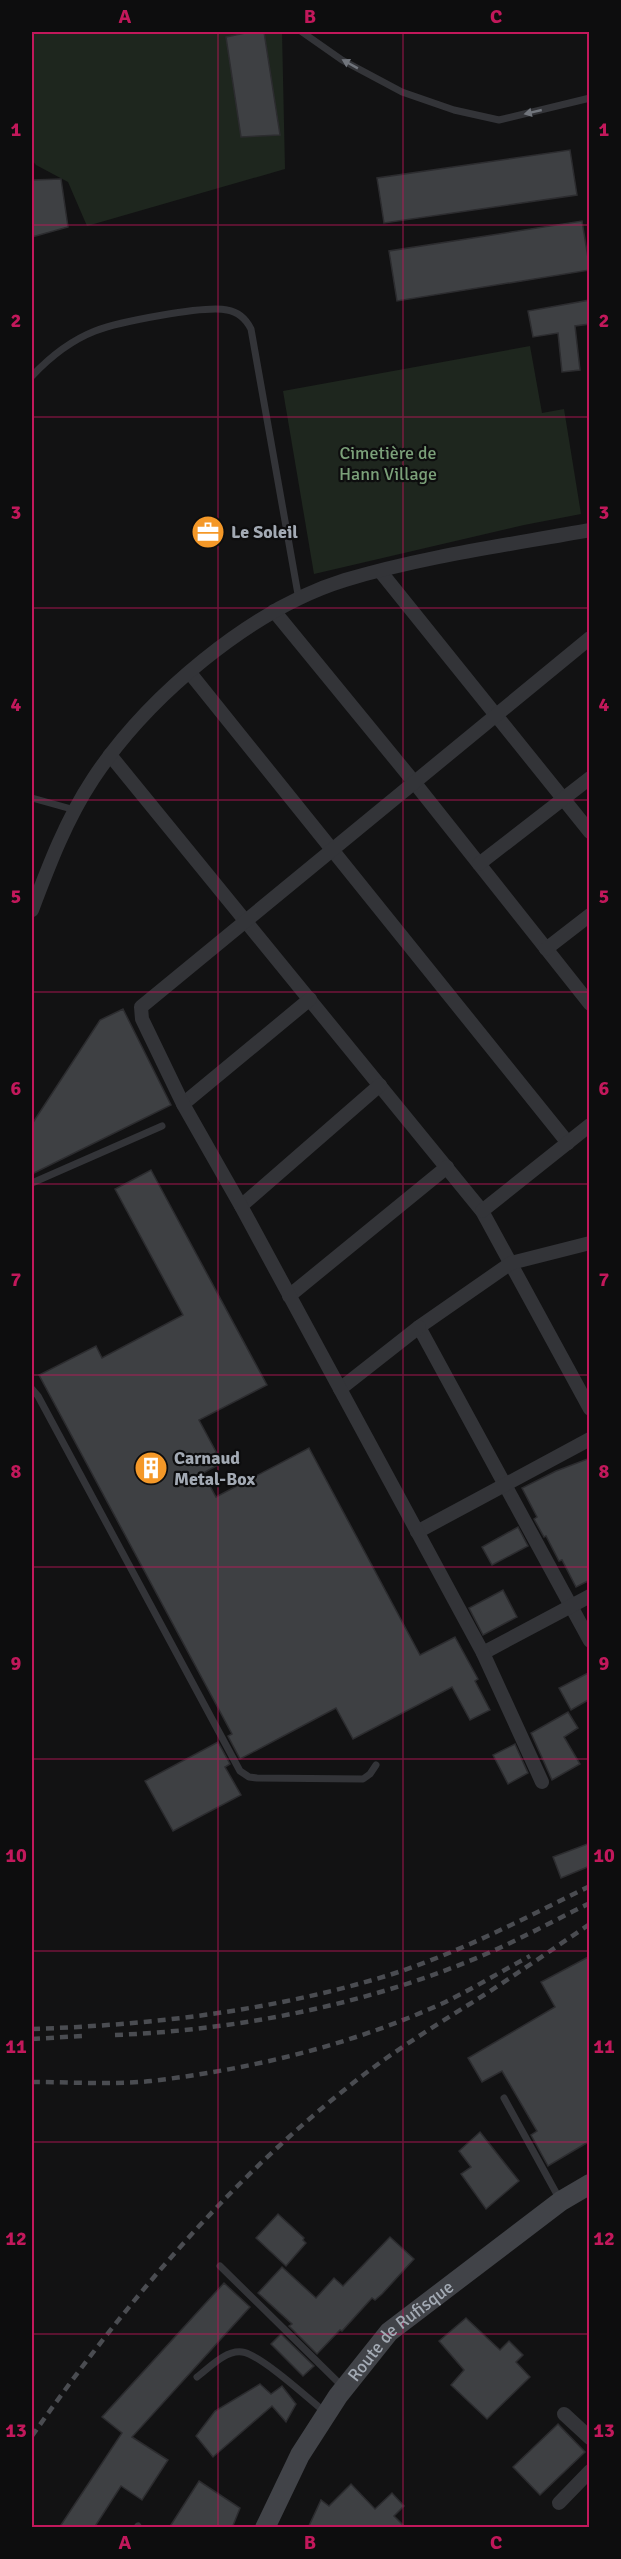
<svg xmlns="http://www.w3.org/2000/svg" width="621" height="2559" font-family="Signika,sans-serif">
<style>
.green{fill:#1e261e}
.building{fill:#3e4043;stroke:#2c2c2f;stroke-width:1.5}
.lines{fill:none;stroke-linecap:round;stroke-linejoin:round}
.lane{stroke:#333438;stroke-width:7}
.street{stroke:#333438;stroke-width:14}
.secondary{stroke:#414348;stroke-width:20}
.rail{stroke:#4a4c51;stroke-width:4.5;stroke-dasharray:8 6;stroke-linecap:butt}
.oneway{fill:#71757c}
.grid{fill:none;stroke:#c2185b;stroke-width:1.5;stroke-opacity:0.55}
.labels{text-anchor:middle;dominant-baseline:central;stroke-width:4.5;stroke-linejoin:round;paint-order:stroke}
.park-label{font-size:18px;fill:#7ba079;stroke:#0d0d0e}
.poi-label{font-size:18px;font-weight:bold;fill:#a3aab4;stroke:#0d0d0e;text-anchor:start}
.street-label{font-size:18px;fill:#a3aab4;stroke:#0d0d0e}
.neatline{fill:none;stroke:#c2185b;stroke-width:2}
.grid-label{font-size:20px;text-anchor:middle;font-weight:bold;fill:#c2185b}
</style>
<rect width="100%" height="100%" fill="#121213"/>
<g class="green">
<path d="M32,32H282L285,169L87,226L68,182L36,165L32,160Z"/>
<path d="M530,346L542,413L564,409L581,514L524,525L314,574L283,391Z"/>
</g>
<g class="building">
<path d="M250,32H264L280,135L241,137L226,37Z"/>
<path d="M570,150L577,195L384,223L377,178Z"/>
<path d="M61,179L68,227L32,237V180Z"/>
<path d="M582,221L590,270L397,301L389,251Z"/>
<path d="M590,300V324L575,326L580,370L562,372L558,333L533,337L528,311Z"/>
<path d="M123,1009L171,1105L32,1174V1124L100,1020Z"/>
<path d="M151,1170L267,1385L199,1420L222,1463L203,1473L216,1497L309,1448L420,1655L455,1637L478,1679L475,1681L490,1710L470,1720L452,1687L353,1739L336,1708L240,1759L228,1736L232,1734L39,1375L96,1346L102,1358L183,1315L115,1189Z"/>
<path d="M590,1458V1580L576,1587L562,1560L559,1561L546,1536L544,1537L534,1519L537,1517L522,1488L556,1471Z"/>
<path d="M518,1527L528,1546L492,1565L482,1547Z"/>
<path d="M503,1590L517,1617L483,1635L469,1608Z"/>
<path d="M590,1672V1699L571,1710L559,1688Z"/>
<path d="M568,1712L578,1728L564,1737L580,1764L552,1780L531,1733Z"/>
<path d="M218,1742L230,1764L225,1767L241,1795L173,1831L145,1781Z"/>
<path d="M515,1744L528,1773L508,1784L493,1755Z"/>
<path d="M590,1843V1866L561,1878L553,1857Z"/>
<path d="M590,1956V2141L548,2166L531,2135L537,2131L502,2071L482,2082L468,2058L555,2007L541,1982Z"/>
<path d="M480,2132L519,2181L486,2209L461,2174L471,2167L459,2151Z"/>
<path d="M278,2214L304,2238L303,2240L306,2243L286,2266L256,2238Z"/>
<path d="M390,2237L414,2259L382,2294L375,2300L372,2298L342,2331L340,2330L317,2354L289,2326L292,2324L258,2293L282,2267L316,2298L334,2278L343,2286Z"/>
<path d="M224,2283L250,2307L132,2437L168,2460L142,2500L121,2486L94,2528H59L122,2433L102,2417Z"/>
<path d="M466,2318L500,2350L509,2341L523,2355L516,2362L530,2377L487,2419L451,2385L464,2370L439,2341Z"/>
<path d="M281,2334L314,2366L303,2376L271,2344Z"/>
<path d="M260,2384L271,2394L282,2386L296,2404L286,2422L272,2406L213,2457L196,2436L215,2411Z"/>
<path d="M558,2424L585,2452L540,2495L513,2467Z"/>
<path d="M199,2481L240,2508L232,2528H169Z"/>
<path d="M351,2484L375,2509L392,2493L404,2506L394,2516L406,2528H308L321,2500L329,2506Z"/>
</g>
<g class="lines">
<g class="lane">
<path d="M302,32L342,60L402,92L454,110L499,120L590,98"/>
<path d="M32,376C49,358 72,340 95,331C118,322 205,305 227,310C239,312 246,319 251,329L299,600"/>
<path d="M32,798L75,810"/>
<path d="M32,1183L162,1126"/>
<path d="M32,1389L38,1396L240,1771L249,1777L257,1778L363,1779L370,1774L376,1765"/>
<path d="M504,2098L559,2198"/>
<path d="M220,2266L342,2386"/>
<path d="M197,2377C209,2368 225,2350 242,2352C260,2354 309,2399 326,2413"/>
<path d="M138,2526L139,2528"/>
</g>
<g class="street">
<path d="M380,571L590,832"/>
<path d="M274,611L414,782L590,1004"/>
<path d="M190,673L568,1143"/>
<path d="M110,755L482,1211L590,1409"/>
<path d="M479,864L590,778"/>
<path d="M32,910C49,865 66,820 93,779C147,697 251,609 345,580C425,556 508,545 590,530"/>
<path d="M546,949L590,915"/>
<path d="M183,1104L310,999"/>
<path d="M241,1206L380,1085"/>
<path d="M482,1211L590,1125"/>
<path d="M590,1243L511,1263L419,1327L590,1641"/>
<path d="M289,1296L447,1167"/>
<path d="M340,1389L419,1327"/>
<path d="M417,1532L590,1439"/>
<path d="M483,1653L590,1596"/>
<path d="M542,1782L483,1653L241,1206L183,1104L142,1019L141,1007L590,638"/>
<path d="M564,2414L590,2438"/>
<path d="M559,2503L590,2471"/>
</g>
<path class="secondary" id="s1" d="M265,2528L300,2455L338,2396L389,2332L561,2201L590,2184"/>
<g class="rail">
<path d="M32,2029C151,2025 271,2011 386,1976C457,1954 523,1919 590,1886"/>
<path d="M115,2035C238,2030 365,2005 479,1957C517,1941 553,1921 590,1903"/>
<path d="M32,2039L82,2036"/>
<path d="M32,2082C71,2082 112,2085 151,2081C252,2069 348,2046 441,2004C471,1990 500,1972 530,1956"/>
<path d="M32,2436C125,2303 233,2175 362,2076C401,2046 443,2021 484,1995C520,1972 554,1948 590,1924"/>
</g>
</g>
<defs><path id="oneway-solid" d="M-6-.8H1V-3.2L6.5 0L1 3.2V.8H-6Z" transform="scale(1.5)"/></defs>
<g class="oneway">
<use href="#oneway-solid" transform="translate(350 64) rotate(-151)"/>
<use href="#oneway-solid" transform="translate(533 112) rotate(167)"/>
</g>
<path class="grid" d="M218,32V2528M403,32V2528M32,225H590M32,417H590M32,608H590M32,800H590M32,992H590M32,1184H590M32,1375H590M32,1567H590M32,1759H590M32,1951H590M32,2142H590M32,2334H590"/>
<defs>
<g id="office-disc" transform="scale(1.725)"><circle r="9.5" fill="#f49828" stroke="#0d0d0e"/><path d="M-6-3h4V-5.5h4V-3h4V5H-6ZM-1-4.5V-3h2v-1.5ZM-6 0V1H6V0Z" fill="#fff"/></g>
<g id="building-disc" transform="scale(1.725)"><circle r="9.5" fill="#f49828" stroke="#0d0d0e"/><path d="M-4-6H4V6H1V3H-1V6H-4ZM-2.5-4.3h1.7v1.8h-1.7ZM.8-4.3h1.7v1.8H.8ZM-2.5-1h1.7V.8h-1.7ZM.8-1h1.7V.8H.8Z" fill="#fff"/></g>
</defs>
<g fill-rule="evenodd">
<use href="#office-disc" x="208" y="532"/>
<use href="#building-disc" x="151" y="1468"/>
</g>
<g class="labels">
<g class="park-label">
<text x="388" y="453">Cimetière de<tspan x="388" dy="21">Hann Village</tspan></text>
</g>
<g class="poi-label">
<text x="231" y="532">Le Soleil</text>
<text x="174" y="1458">Carnaud<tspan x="174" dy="21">Metal-Box</tspan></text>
</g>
<g class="street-label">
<text stroke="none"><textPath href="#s1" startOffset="242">Route de Rufisque</textPath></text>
</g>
</g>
<rect width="621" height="2559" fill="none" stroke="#0d0d0e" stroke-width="66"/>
<rect x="33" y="33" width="555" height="2493" class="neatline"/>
<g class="grid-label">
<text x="125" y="23">A</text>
<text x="310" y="23">B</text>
<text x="496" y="23">C</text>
<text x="16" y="136">1</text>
<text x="604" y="136">1</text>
<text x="16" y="327">2</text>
<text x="604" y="327">2</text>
<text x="16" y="519">3</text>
<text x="604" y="519">3</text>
<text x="16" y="711">4</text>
<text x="604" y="711">4</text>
<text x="16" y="903">5</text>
<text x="604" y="903">5</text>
<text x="16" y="1095">6</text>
<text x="604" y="1095">6</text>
<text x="16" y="1286">7</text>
<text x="604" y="1286">7</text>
<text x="16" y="1478">8</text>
<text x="604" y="1478">8</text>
<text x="16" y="1670">9</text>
<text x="604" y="1670">9</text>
<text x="16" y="1862">10</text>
<text x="604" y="1862">10</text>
<text x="16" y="2053">11</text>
<text x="604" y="2053">11</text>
<text x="16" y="2245">12</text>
<text x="604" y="2245">12</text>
<text x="16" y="2437">13</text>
<text x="604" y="2437">13</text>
<text x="125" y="2549">A</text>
<text x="310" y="2549">B</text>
<text x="496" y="2549">C</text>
</g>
</svg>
